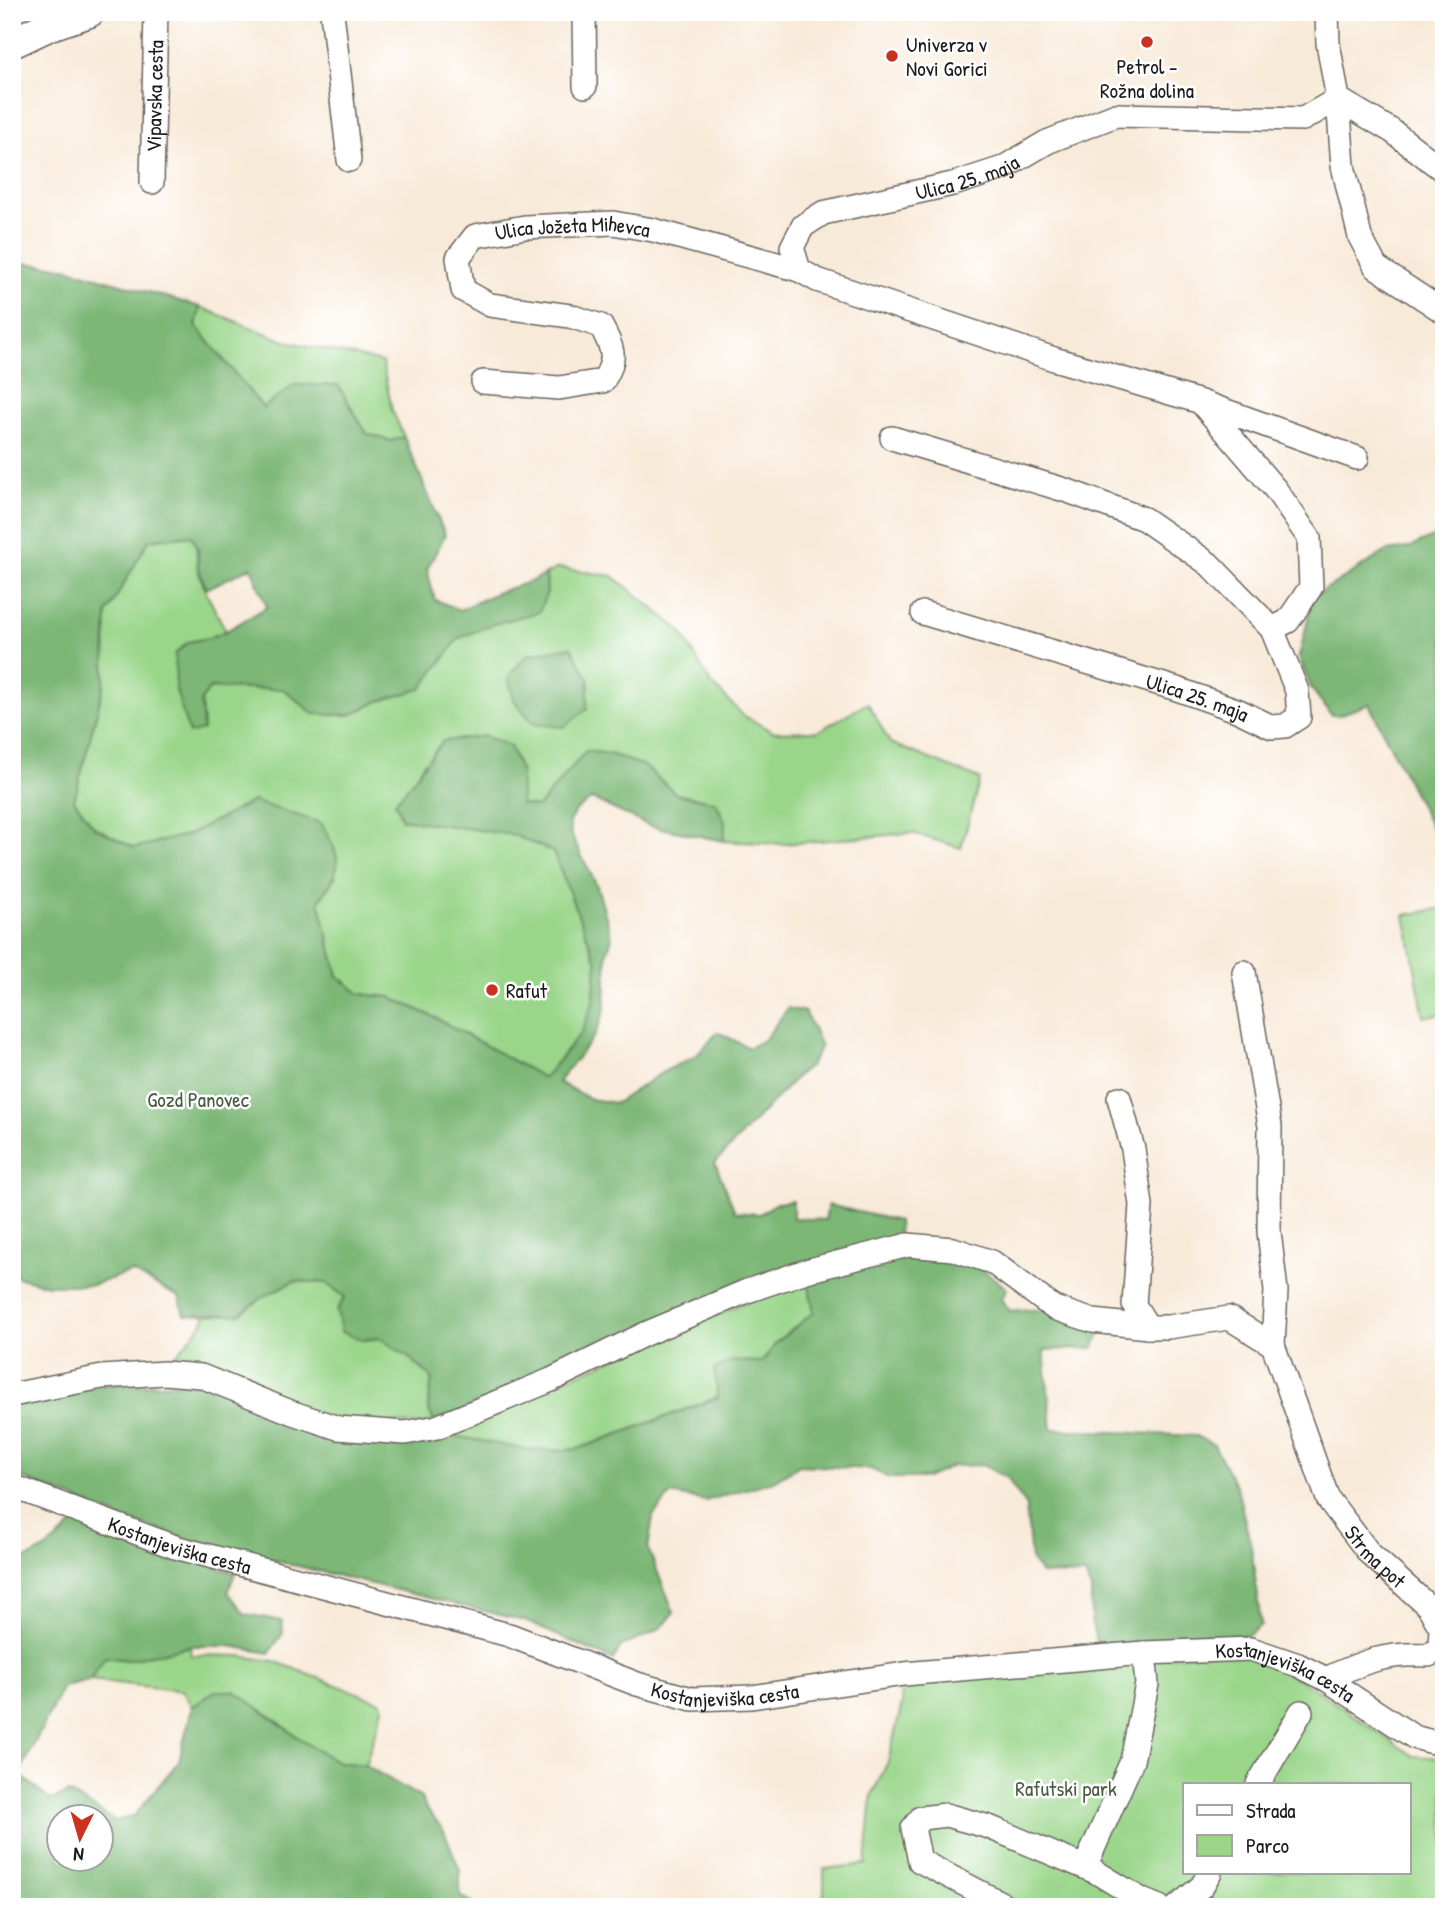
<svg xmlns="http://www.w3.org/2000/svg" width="1456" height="1919" font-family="'Patrick Hand',sans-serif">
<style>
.green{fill:#9ad68a;stroke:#5b7953;stroke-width:2;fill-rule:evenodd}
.forest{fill:#7bb776;stroke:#4c6a49;stroke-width:2;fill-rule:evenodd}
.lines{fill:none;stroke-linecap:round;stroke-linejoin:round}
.minor-casing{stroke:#69645e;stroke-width:26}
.major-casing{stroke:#69645e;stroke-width:33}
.minor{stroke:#fff;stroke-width:23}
.major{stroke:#fff;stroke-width:30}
.poi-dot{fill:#c8321e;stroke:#fff;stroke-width:2.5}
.labels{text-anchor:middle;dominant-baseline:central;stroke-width:5;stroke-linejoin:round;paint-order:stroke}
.poi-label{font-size:21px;fill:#1c1c1c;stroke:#fff;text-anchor:start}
.street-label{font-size:21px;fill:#1c1c1c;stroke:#fff}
.park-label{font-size:21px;fill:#485d42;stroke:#fff}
</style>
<rect width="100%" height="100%" fill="#fff"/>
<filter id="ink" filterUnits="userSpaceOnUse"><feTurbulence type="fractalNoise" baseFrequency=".0143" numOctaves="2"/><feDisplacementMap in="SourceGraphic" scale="14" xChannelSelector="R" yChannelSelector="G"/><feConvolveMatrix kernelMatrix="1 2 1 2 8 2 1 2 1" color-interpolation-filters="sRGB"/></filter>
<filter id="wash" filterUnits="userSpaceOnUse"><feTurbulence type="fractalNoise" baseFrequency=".00686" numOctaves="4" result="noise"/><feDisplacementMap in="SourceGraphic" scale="28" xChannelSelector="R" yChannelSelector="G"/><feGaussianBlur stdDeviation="1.57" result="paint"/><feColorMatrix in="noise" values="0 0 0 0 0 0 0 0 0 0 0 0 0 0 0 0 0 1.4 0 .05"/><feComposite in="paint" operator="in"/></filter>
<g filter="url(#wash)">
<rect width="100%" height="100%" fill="#f8ead8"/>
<g class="green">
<path d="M200,307L285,341L382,362L392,410L404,437L391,441L367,434L338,385H294L263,408L196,326Z"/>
<path d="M191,535C200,552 195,551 198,568C203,590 216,611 226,631L209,638L188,642L203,730L201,700L210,688L283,689L314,714L350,715L379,701L421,689L459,638L490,625L547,592L546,574L558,568L613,576L680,630L710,682L743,715L773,732L818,731L868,703L890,743L980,779L961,848L912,833L783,844L724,841L725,822L716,802L676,794L644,766L610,754L586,751L537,808L520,804L521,773L424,762L413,783L396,802L402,819L514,835L553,852L597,962L593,1002L582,1032L544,1078L434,1017L390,997L360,994L338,976L319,901L336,876L253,801L190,834L134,848L94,827L74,800L104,684L107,613L149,540Z"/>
<path d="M1444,908V1013L1424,1017L1405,915Z"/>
<path d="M807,1276L814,1312L777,1342L762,1362L732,1361L718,1397L578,1449L549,1451L522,1449L439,1433Z"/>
<path d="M294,1281L326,1283L345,1297L363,1340L380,1338L411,1359L432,1379L428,1408L434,1421L423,1425L337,1420L165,1368L202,1324L206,1315L240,1314L266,1295Z"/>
<path d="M190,1646L191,1655L240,1656L274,1661L381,1702L383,1709L365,1765L338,1762L303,1741L267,1713L215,1691L192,1707L183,1691L90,1680L105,1657L129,1660Z"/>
<path d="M1251,1649L1315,1689L1413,1756L1444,1758V1907H824V1869L866,1864L872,1795L888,1762L902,1704L900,1683ZM1185,1784H1409V1872H1185Z"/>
</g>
<g class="forest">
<path d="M12,262L62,267L200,307L196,326L263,408L294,385H338L367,434L391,441L404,437L445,535L427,569L435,600L460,610L496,593L532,581L546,574L547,592L539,612L490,625L459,638L421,689L379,701L350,715L314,714L283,689L210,688L201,700L203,730L189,734L176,690L175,654L188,642L209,638L226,631L267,607L251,567L206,589L198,566V549L191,535L149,540L107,613L104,684L74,800L94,827L134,848L190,834L253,801L321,823C342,861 344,864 319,901L338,976L360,994L390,997L434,1017L544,1078L582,1032L593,1002L597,962L553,852L514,835L402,819L395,802C413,783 426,760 443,741L484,736L510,746L521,773V804L538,807L586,751L610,754L644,766L676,794L716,802L725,822L724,841L650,826L592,799L575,811L569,822L571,835L597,886L612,938L607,952L605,1010L595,1035L558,1082L590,1099L616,1103L661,1073L697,1055L718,1032L749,1048L765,1039L788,1008L805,1012L821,1046L810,1066L798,1075L715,1163L735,1212L759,1214L777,1203L793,1201V1218L825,1220L828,1205L898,1221L899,1238L434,1421L428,1408L432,1378L411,1359L380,1338L363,1340L341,1332L337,1310L345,1297L326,1283L294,1281L266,1295L240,1314L184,1315L179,1297L132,1272L92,1285H48L12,1276Z"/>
<path d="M1441,533L1444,537V853L1369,704L1339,715H1331L1311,688L1299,657L1313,597L1387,551L1409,548Z"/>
<path d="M571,647L589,679L587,709L564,727L534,724L514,700L508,677L527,655Z"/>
<path d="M915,1252C957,1256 975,1260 1007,1289L1001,1299L1010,1311C1042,1305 1073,1318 1103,1327L1093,1348L1044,1350L1052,1429L1196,1436L1214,1445L1237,1488L1251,1546L1261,1625L1247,1636L1097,1645L1091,1620V1590L1085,1575L1041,1574L1031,1560L1026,1506L1007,1478L983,1465L953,1466L927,1478H889L871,1469L800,1465L773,1481L705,1501L671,1494L653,1516L648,1549L674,1612C663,1632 642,1638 621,1646L613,1660L525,1621L190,1540L124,1519L12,1474V1401L97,1385L203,1383L290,1416L439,1433L523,1449L549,1451L578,1449L718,1398L714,1369L732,1361L762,1362L777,1342L814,1312L807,1276Z"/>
<path d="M77,1520L235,1573L228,1592L245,1614L282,1621L283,1633L269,1653L230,1646H190L129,1660L105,1657L90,1680L63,1686L19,1774L50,1800L69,1793L116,1821L134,1816L179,1761L192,1707L215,1691H235L303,1741L338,1762L365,1765L421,1798L426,1808L444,1831L460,1870V1896L479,1907H12V1564C40,1555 57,1542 77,1520ZM60,1818H102V1860H60Z"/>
</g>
</g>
<g filter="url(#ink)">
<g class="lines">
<g class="minor-casing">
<g id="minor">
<path d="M332,12L349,160"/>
<path d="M584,12L585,86"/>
<path d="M1327,12L1328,43L1338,99L1392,131L1444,171"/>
<path id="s1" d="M152,182L156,12"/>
<path id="s2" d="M799,270L792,247L803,226L823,213L957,183L1003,168L1047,142L1116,115L1303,119L1338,99L1343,166L1360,237L1376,267L1444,312"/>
<path id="s3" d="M483,382L559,388L603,381C618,358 613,349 601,326L570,316L490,305L463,290L458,258L475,236L525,227L613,223L653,230L799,270L817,280L1054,359L1201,402L1357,458"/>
<path d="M892,438L1068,491L1144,519L1209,564L1272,629L1288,621L1311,587L1309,538L1276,490L1203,405"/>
<path id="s4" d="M923,613L1177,689L1239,711L1272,727L1285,726L1299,717L1297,691L1272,629"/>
<path d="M1244,972L1270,1126L1269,1232L1276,1291L1273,1345"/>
<path d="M1119,1098L1133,1149L1141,1205L1134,1305L1148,1327"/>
<path id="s5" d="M12,1395L102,1377L164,1373L201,1376L293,1413L338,1428L405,1433L437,1427L551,1380L645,1334L747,1291L806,1271L908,1245L953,1249L992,1262L1054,1308L1093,1321L1148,1327H1168L1229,1318L1273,1345L1328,1499L1369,1553L1429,1607L1441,1628L1440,1647L1429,1655C1385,1653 1365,1661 1326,1679"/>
<path id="s6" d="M12,1486L175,1547L509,1635L637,1684L692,1699L752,1697L904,1674L1144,1653L1251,1649L1298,1665L1326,1679L1414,1737L1444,1745"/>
<path d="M1258,1784L1301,1712"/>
<path d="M1085,1867L1132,1761L1147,1684L1144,1653"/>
<path d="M1008,1907L920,1861L913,1828L921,1818L946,1815L989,1827L1096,1872L1142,1900L1159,1907"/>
<path d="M1177,1907L1202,1886L1210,1872"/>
</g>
</g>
<g class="major-casing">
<path id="major" d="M12,43L50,25L89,12"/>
</g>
<use href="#minor" class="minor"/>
<use href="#major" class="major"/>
</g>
</g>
<g class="poi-dot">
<circle cx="1147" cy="42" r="7"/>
<circle cx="892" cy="56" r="7"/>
<circle cx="492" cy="990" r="7"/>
</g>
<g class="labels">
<g class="poi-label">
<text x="906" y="44">Univerza v<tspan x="906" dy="24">Novi Gorici</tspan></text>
<text x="1147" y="66" text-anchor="middle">Petrol -<tspan x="1147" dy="24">Rožna dolina</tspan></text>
<text x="506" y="990">Rafut</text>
</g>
<g class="street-label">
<text stroke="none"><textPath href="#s1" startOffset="86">Vipavska cesta</textPath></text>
<text stroke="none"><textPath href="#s2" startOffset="220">Ulica 25. maja</textPath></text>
<text stroke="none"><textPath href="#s3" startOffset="483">Ulica Jožeta Mihevca</textPath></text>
<text stroke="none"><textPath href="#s4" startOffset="287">Ulica 25. maja</textPath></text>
<text stroke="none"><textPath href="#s6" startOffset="178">Kostanjeviška cesta</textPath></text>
<text stroke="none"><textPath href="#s5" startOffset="1575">Strma pot</textPath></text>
<text stroke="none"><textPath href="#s6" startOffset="1314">Kostanjeviška cesta</textPath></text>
<text stroke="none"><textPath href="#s6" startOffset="746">Kostanjeviška cesta</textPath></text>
</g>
<g class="park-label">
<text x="198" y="1099">Gozd Panovec</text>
<text x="1066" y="1788">Rafutski park</text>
</g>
</g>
<rect width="1456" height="1919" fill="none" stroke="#fff" stroke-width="42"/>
<rect x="1183" y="1783" width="228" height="91" fill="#ffffff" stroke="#a4a4a4" stroke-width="2"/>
<rect x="1197" y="1805" width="35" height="10" fill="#ffffff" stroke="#a4a4a4" stroke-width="2"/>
<text x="1246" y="1818" font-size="21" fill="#1c1c1c">Strada</text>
<rect x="1197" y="1835" width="35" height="21" fill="#9ad68a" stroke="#a4a4a4" stroke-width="2"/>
<text x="1246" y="1853" font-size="21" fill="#1c1c1c">Parco</text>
<g transform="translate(80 1838) rotate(185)"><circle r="33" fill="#ffffff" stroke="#a4a4a4" stroke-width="2"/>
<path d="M0-5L12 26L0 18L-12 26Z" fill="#c8321e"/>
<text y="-10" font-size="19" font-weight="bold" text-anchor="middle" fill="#1c1c1c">N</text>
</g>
</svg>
